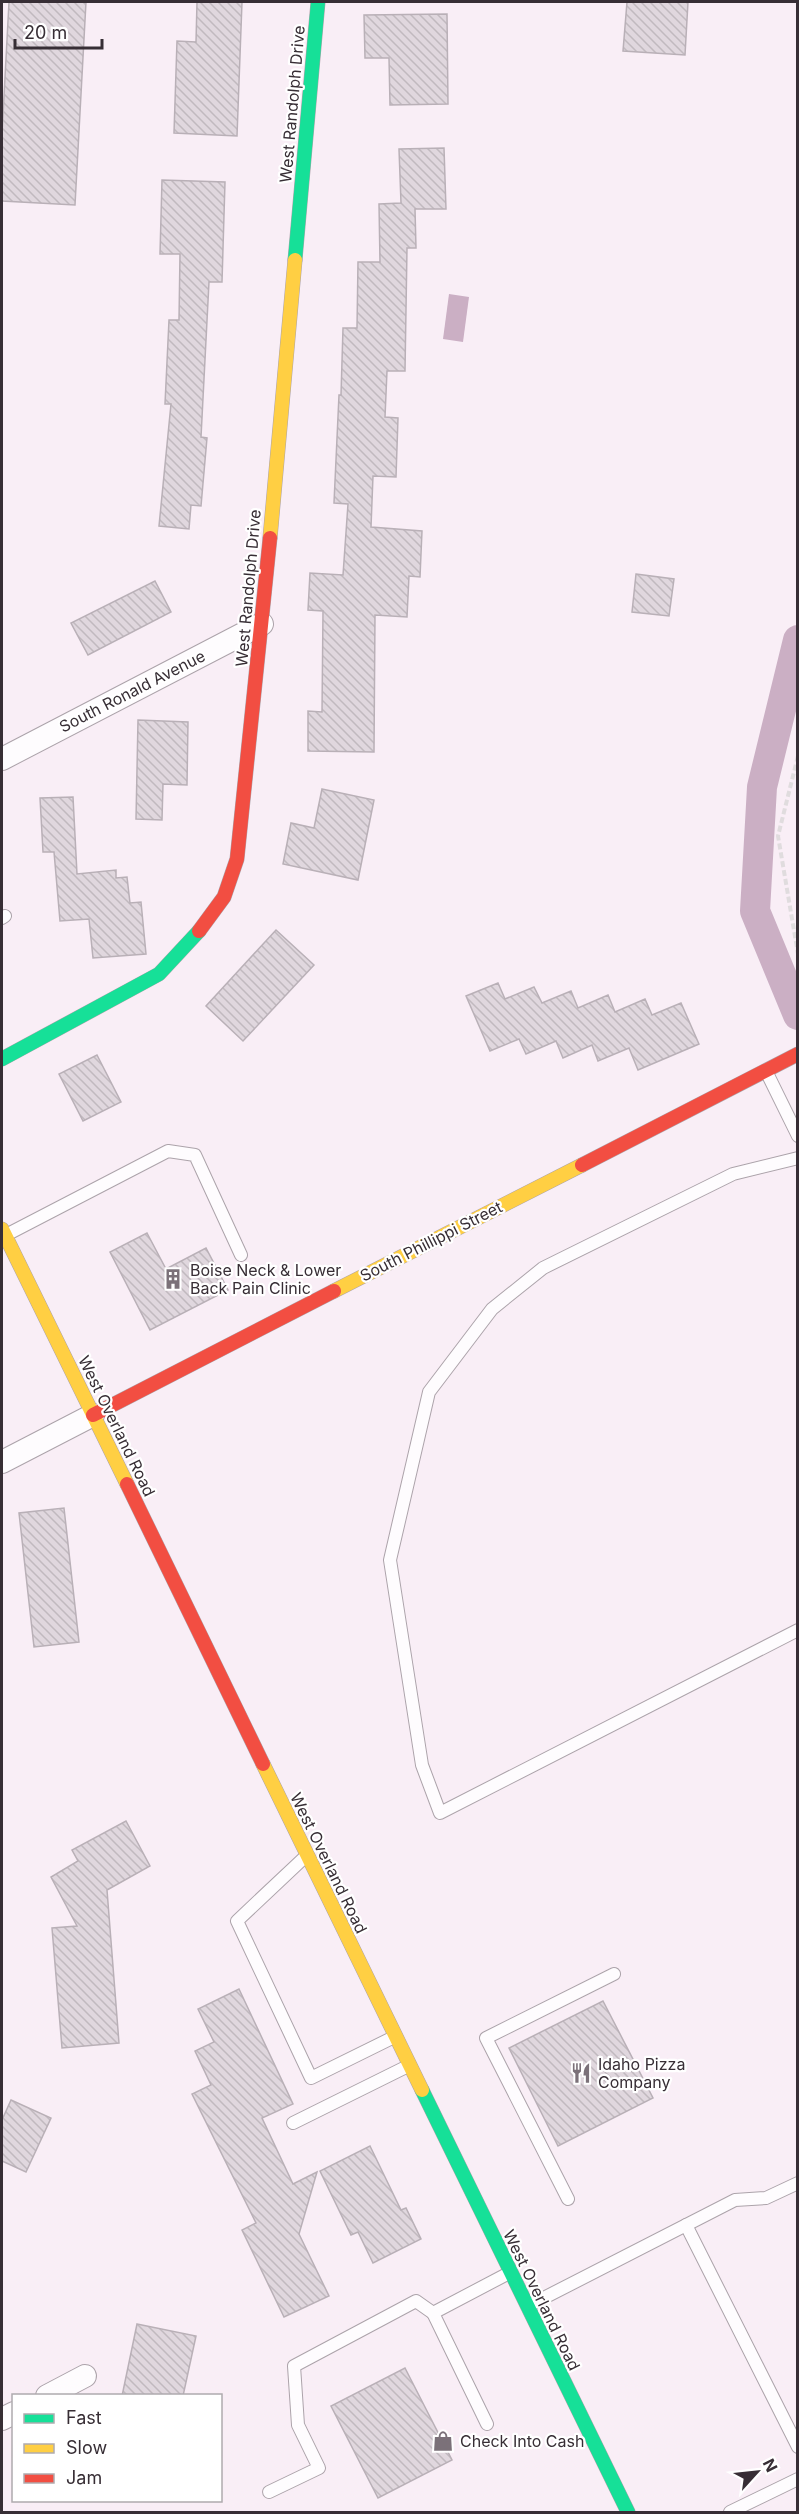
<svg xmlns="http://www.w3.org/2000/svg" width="799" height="2514" font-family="Inter,sans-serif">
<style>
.water{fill:#cbafc4}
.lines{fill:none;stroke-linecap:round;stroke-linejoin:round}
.canal{stroke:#cbafc4;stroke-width:30}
.building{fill:url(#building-back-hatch);stroke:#b9b0b7;stroke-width:1.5}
.lane-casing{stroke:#aca3aa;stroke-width:14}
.street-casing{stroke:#aca3aa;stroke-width:24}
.fast-casing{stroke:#aca3aa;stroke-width:15}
.slow-casing{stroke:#aca3aa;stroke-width:15}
.jam-casing{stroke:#aca3aa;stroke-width:15}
.path{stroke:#e0dcde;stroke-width:4;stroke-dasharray:6 3;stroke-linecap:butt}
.lane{stroke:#fefcfe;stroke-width:12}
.street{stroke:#fefcfe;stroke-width:22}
.fast{stroke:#16e098;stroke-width:14}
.slow{stroke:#ffcf43;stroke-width:14}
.jam{stroke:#f24e42;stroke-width:14}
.labels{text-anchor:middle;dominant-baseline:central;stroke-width:4.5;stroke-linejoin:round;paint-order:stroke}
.street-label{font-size:16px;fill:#372e35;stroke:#fff}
.poi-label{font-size:16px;fill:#372e35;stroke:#fff;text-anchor:start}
</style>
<defs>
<pattern id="building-back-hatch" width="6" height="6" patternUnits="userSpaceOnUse" patternTransform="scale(1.5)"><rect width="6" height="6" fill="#e0d7de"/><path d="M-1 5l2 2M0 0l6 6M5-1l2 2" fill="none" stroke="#c1b9bf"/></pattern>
</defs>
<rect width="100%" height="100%" fill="#f9eef6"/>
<path class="water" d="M449,294L469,297L463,342L443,339Z"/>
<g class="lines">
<path class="canal" d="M798,640L762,787L755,911L798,1015"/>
</g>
<g class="building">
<path d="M9,2H86L75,205L2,201V134Z"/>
<path d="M197,2H242L237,136L174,133L177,41L196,42Z"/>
<path d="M627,2H688L685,55L623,51Z"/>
<path d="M447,14L448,104L390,105L389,58H365L364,15Z"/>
<path d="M444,148L446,209H415L416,248H407L405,371H387L385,417L398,418L396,477L373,476L371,527L422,531L420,577L409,576L407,617L375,615L374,752L308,751V711L322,712L323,611L308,610L310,573L343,575L348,504L334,503L339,395H341L343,328H357L358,262H380L379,204L401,203L399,149Z"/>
<path d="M162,180L225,182L222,282H209L201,437L207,438L201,506L191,505L189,529L159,526L171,404H165L169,320H179L180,254H160Z"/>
<path d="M636,574L674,579L669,616L632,612Z"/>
<path d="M155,581L171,612L88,655L71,623Z"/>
<path d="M138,720L188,722L187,785L163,784L162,820L136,819Z"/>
<path d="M322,789L374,800L358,880L283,864L291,823L314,828Z"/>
<path d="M73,797L77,874L116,870V878L127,877L130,903L141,902L146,954L93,958L89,919L60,921L54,852H43L40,798Z"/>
<path d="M276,930L314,965L243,1041L206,1006Z"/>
<path d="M498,983L505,999L534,987L542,1003L571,991L578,1008L608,995L615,1012L645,999L652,1015L681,1003L699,1044L638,1070L629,1048L598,1061L592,1045L563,1058L556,1041L526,1054L519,1039L490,1051L466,996Z"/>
<path d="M97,1055L121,1102L83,1121L59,1074Z"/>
<path d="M147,1233L166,1269L206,1248L228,1290L150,1330L110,1252Z"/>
<path d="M64,1508L79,1642L34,1647L19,1513Z"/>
<path d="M126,1821L150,1866L107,1890L119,2043L62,2048L52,1928L77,1926L51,1877L78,1861L72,1850Z"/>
<path d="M239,1989L293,2104L262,2118L293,2184L317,2172L299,2234L329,2296L284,2317L242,2230L256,2223L192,2094L211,2085L195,2051L214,2042L198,2009Z"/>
<path d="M603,2001L653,2098L558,2146L509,2048Z"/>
<path d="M11,2100L51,2118L26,2172L2,2161V2120Z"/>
<path d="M370,2146L401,2210L406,2208L421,2239L373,2263L358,2232L351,2235L320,2171Z"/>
<path d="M137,2324L196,2336L183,2396H122Z"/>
<path d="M405,2368L452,2460L378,2498L331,2406Z"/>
</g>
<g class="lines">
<g class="lane-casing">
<g id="lane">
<path d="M2,918L5,916"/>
<path d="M766,1071L798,1136"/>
<path d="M798,1158L733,1174L543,1268L492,1309L429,1392L390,1560L422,1765L440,1813L798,1630"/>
<path d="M6,1235L168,1151L195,1155L241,1255"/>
<path d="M306,1856L237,1921L311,2078L394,2037"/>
<path d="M293,2123L408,2066"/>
<path d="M568,2199L486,2038L614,1974"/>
<path d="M686,2225L798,2447"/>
<path d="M528,2306L735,2200L766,2198L798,2183"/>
<path d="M487,2424L433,2313L509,2273"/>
<path d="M269,2492L319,2468L298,2425L294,2366L416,2301L433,2313"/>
<path d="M730,2512L798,2479"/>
</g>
</g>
<g class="street-casing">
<g id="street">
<path d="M2,759L262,624"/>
<path d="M2,1462L93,1415"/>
<path d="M47,2396L85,2376"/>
<path d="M2,2419L14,2413"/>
</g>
</g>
<g class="fast-casing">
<g id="fast">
<path d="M295,260L318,2"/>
<path d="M2,1059L159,974L199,931"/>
<path d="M422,2090L628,2512"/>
</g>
</g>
<g class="slow-casing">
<g id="slow">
<path d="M270,538L295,260"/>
<path d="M2,1229L127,1484"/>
<path d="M334,1291L582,1165"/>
<path d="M263,1764L422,2090"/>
</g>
</g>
<g class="jam-casing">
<g id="jam">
<path d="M199,931L224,897L237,859L270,538"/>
<path d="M582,1165L798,1054"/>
<path d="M93,1415L334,1291"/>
<path d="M127,1484L263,1764"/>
</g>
</g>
<path class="path" d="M798,756L778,836L798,954"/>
<use href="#lane" class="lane"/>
<use href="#street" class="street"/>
<use href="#fast" class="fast"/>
<use href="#slow" class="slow"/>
<use href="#jam" class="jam"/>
</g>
<defs>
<g id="building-bare" transform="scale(1.62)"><path d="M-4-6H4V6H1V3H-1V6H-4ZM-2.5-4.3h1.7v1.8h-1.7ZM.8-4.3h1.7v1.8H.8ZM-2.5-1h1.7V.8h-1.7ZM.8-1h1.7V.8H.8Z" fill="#7b7179" stroke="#fff" stroke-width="2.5" paint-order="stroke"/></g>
<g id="restaurant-bare" transform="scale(1.62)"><path d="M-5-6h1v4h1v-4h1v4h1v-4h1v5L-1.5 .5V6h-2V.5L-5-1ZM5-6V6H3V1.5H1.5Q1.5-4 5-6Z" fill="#7b7179" stroke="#fff" stroke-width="2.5" paint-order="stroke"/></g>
<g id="shop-bare" transform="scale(1.62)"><path d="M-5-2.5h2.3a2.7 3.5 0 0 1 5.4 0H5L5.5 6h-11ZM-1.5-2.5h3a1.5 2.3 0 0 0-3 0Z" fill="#7b7179" stroke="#fff" stroke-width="2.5" paint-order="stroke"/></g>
</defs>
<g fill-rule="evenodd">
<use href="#building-bare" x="173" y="1279"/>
<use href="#restaurant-bare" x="581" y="2073"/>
<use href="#shop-bare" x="443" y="2441"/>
</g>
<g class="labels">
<g class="street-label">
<text transform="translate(292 104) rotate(-85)">West Randolph Drive</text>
<text transform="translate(248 588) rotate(-85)">West Randolph Drive</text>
<text transform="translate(132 691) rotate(-27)">South Ronald Avenue</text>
<text transform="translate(431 1241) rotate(-27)">South Phillippi Street</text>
<text transform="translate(117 1426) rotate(64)">West Overland Road</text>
<text transform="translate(329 1863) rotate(64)">West Overland Road</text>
<text transform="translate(542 2300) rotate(64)">West Overland Road</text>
</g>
<g class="poi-label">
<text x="190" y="1270">Boise Neck &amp; Lower<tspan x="190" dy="18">Back Pain Clinic</tspan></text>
<text x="598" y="2064">Idaho Pizza<tspan x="598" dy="18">Company</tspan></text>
<text x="460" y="2441">Check Into Cash</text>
</g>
</g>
<rect width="799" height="2514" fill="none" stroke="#372e35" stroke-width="6"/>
<rect x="12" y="2394" width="210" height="108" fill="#ffffff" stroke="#afabae" stroke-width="1.5"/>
<rect x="24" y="2414" width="30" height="9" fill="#16e098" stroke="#afabae" stroke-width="1.5"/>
<text x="66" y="2424" font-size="18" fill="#372e35">Fast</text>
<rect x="24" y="2444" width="30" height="9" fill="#ffcf43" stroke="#afabae" stroke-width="1.5"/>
<text x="66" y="2454" font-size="18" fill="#372e35">Slow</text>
<rect x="24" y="2474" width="30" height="9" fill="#f24e42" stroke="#afabae" stroke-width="1.5"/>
<text x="66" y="2484" font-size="18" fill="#372e35">Jam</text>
<g transform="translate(757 2472) rotate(63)" stroke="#ffffff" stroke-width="4.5" paint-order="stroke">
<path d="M0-4.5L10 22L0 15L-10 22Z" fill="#372e35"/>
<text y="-9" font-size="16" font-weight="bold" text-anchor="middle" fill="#372e35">N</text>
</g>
<path d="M15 39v9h87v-9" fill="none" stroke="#372e35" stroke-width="3"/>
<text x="24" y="39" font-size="18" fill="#372e35" stroke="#ffffff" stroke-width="4.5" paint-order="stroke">20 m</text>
</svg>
